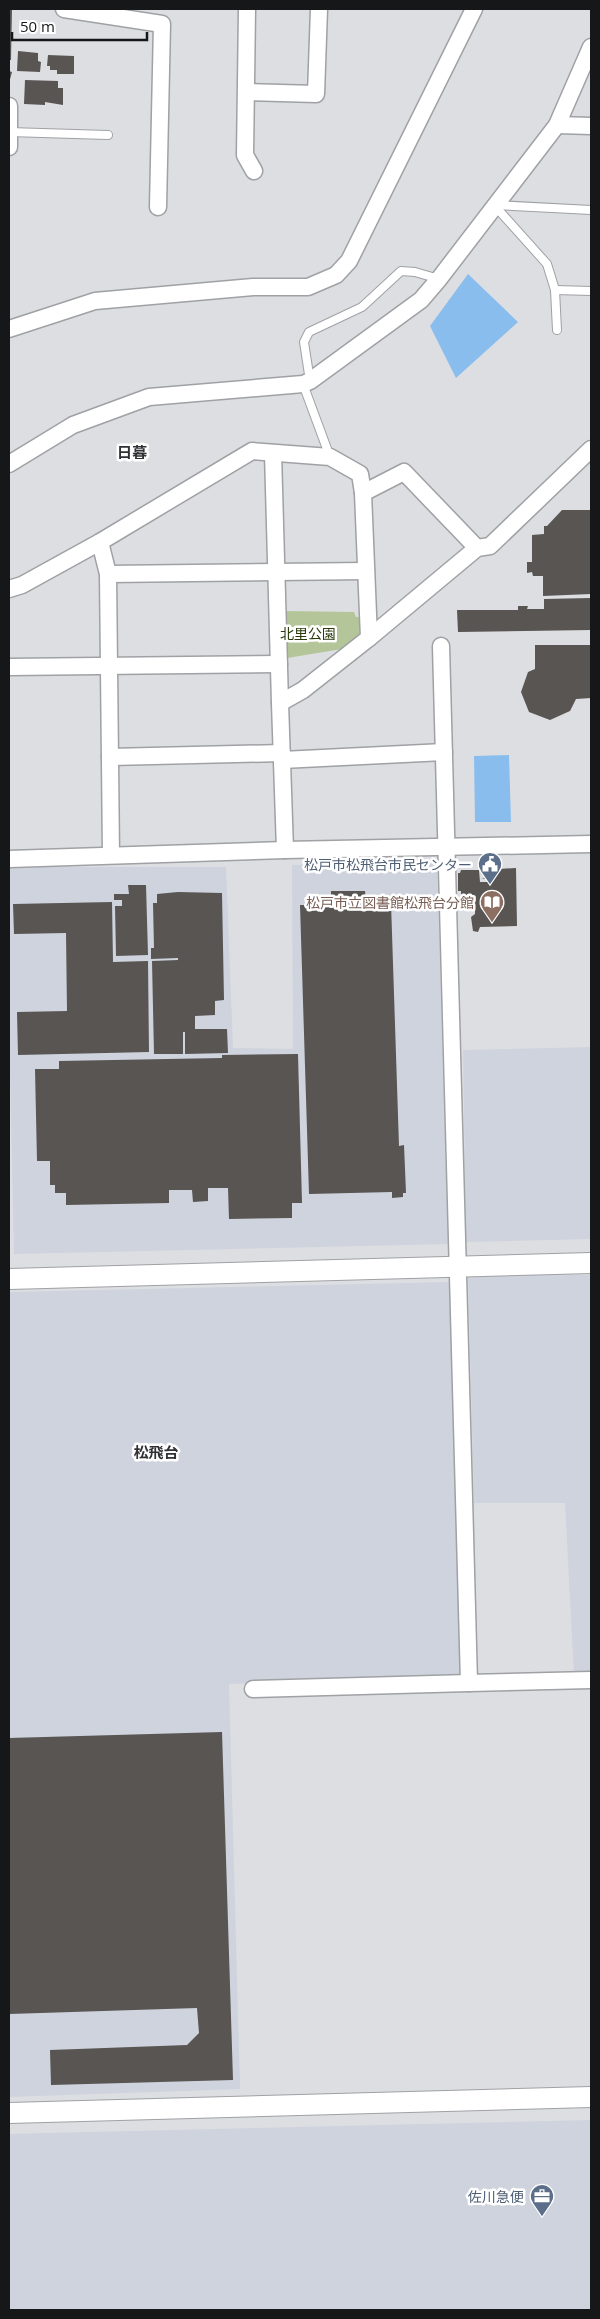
<svg xmlns="http://www.w3.org/2000/svg" width="600" height="2319" font-family="'Open Sans','Noto Sans JP',sans-serif">
<style>
.built{fill:#ced3dd}
.green{fill:#b4c699}
.water{fill:#89bded}
.building{fill:#585553}
.lines{fill:none;stroke-linecap:round;stroke-linejoin:round}
.service-casing{stroke:#9fa1a4;stroke-width:10}
.minor-casing{stroke:#9fa1a4;stroke-width:19}
.tertiary-casing{stroke:#9fa1a4;stroke-width:22}
.path{stroke:#919294;stroke-width:3;stroke-dasharray:1 4;stroke-linecap:butt}
.service{stroke:#fff;stroke-width:8}
.minor{stroke:#fff;stroke-width:16}
.tertiary{stroke:#fff;stroke-width:20}
.labels{text-anchor:middle;dominant-baseline:central;stroke-width:5;stroke-linejoin:round;paint-order:stroke}
.park-label{font-size:14px;fill:#2b3a0c;stroke:#fff}
.service-label{font-size:14px;fill:#4e5e75;stroke:#fff;text-anchor:end}
.education-label{font-size:14px;fill:#785e54;stroke:#fff;text-anchor:end}
.neighbourhood-label{font-size:15px;font-weight:bold;fill:#303134;stroke:#fff}
</style>
<rect width="100%" height="100%" fill="#dddee2"/>
<g class="built">
<path d="M437,863L448,1244L14,1254L9,1017V867H226L233,1048L293,1049L292,865Z"/>
<path d="M591,1047V1239L466,1242L463,1050Z"/>
<path d="M468,1275H591V1673L574,1674L565,1503H474Z"/>
<path d="M449,1282L463,1675L229,1684L240,2089L9,2097V1292Z"/>
<path d="M591,2120V2310H9V2134Z"/>
</g>
<path class="green" d="M286,611L354,612L356,617H362L361,637L348,648L287,658Z"/>
<g class="water">
<path d="M468,274L518,322L456,378L430,326Z"/>
<path d="M509,755L511,822H475L474,756Z"/>
</g>
<g class="building">
<path d="M9,9H12L11,60H9Z"/>
<path d="M18,51L38,53V61L41,62L40,72L17,71Z"/>
<path d="M48,55L74,56V74H57V70H50V66H47Z"/>
<path d="M9,71L12,72L9,83Z"/>
<path d="M25,80L58,81V88H63V105L45,102V105L24,104Z"/>
<path d="M562,510H591V594L543,596V576H533L532,572L527,573V562H532V535L544,534V526H547Z"/>
<path d="M591,598V630L458,632L457,610H518V606H528L527,609H544V599Z"/>
<path d="M535,645H591V698L576,699L570,711L550,720L529,712L521,692L528,672L535,669Z"/>
<path d="M516,868L517,926L480,927L478,932L473,931L471,917L475,914V910H461V891H458V873H460L461,870H479L480,882H488L490,872H498V869Z"/>
<path d="M128,885H146L148,955L116,956L115,906H122V900H114V894H129Z"/>
<path d="M331,891H365L366,904L391,903L399,1146L404,1145L406,1193H403V1197L392,1198V1192L309,1194L300,905H331Z"/>
<path d="M178,892L222,893L224,1000L215,1001V1015L195,1016V1029H227L228,1053L185,1054V1032H183V1054H154L152,961L178,960V958L151,959V948H154L153,903H157V894Z"/>
<path d="M112,902L113,962L148,961L149,1052L18,1055L17,1012L67,1011L66,933L14,934L13,904Z"/>
<path d="M298,1054L302,1203H292V1218L229,1219L228,1188H208V1201L193,1202L192,1190H169V1203L66,1205V1193H55V1185H50V1161H37L35,1069H59V1061L222,1058V1055Z"/>
<path d="M222,1732L233,2080L51,2085L50,2050L187,2045L199,2033L197,2008L9,2014V1738Z"/>
</g>
<g class="lines">
<g class="service-casing">
<g id="service">
<path d="M9,132L108,135"/>
<path d="M494,205L547,264L555,290L557,330"/>
<path d="M496,205L591,210"/>
<path d="M555,290L591,291"/>
<path d="M310,381L304,342L309,332L362,307L401,271L415,272L439,279"/>
<path d="M303,384L330,457"/>
</g>
</g>
<g class="minor-casing">
<g id="minor">
<path d="M64,9L162,24L158,207"/>
<path d="M247,9L245,155L254,171"/>
<path d="M247,92L316,94L319,9"/>
<path d="M9,106V147"/>
<path d="M557,125L591,126"/>
<path d="M9,329L95,301L253,287H308L336,275L349,261L474,9"/>
<path d="M273,453L280,703"/>
<path d="M9,464L73,425L149,397L303,384L310,381L421,300L439,279L557,125L591,47"/>
<path d="M363,493L404,472L477,548"/>
<path d="M100,542L108,574L111,855"/>
<path d="M108,574L366,571"/>
<path d="M9,589L22,585L100,542L252,451L330,457L360,474L363,493L369,638L303,690L280,703L285,850"/>
<path d="M369,638L477,548L490,546L591,449"/>
<path d="M441,646L469,1683L591,1680"/>
<path d="M9,667L279,664"/>
<path d="M110,757L282,753"/>
<path d="M282,760L444,752"/>
<path d="M9,859L285,850L591,844"/>
<path d="M253,1689L469,1683"/>
</g>
</g>
<g class="tertiary-casing">
<g id="tertiary">
<path d="M9,1279L591,1263"/>
<path d="M9,2113L591,2097"/>
</g>
</g>
<path class="path" d="M484,863V882"/>
<use href="#service" class="service"/>
<use href="#minor" class="minor"/>
<use href="#tertiary" class="tertiary"/>
</g>
<defs>
<g id="civic-pin" transform="scale(1.25)"><path d="M0 17L-7.5 6A9.5 9.5 0 1 1 7.5 6Z" fill="#5c6f8a" stroke="#fff"/><path d="M-.6-6.5H3V-4.5H.6V-3L4-1V1h2V6H-6V1h2V-1L-.6-3ZM-1.2 2.5V6h2.4V2.5Z" fill="#fff"/></g>
<g id="library-pin" transform="scale(1.25)"><path d="M0 17L-7.5 6A9.5 9.5 0 1 1 7.5 6Z" fill="#8d6e63" stroke="#fff"/><path d="M-6-4Q-3-5.5-.7-3.5V5Q-3 3-6 4ZM6-4Q3-5.5 .7-3.5V5Q3 3 6 4Z" fill="#fff"/></g>
<g id="office-pin" transform="scale(1.25)"><path d="M0 17L-7.5 6A9.5 9.5 0 1 1 7.5 6Z" fill="#5c6f8a" stroke="#fff"/><path d="M-6-3h4V-5.5h4V-3h4V5H-6ZM-1-4.5V-3h2v-1.5ZM-6 0V1H6V0Z" fill="#fff"/></g>
</defs>
<g fill-rule="evenodd">
<use href="#civic-pin" x="490" y="864"/>
<use href="#library-pin" x="492" y="902"/>
<use href="#office-pin" x="542" y="2196"/>
</g>
<g class="labels">
<g class="park-label">
<text x="308" y="633">北里公園</text>
</g>
<g class="service-label">
<text x="472" y="864">松戸市松飛台市民センター</text>
<text x="524" y="2196">佐川急便</text>
</g>
<g class="education-label">
<text x="474" y="902">松戸市立図書館松飛台分館</text>
</g>
<g class="neighbourhood-label">
<text x="132" y="452">日暮</text>
<text x="156" y="1452">松飛台</text>
</g>
</g>
<rect width="600" height="2319" fill="none" stroke="#161718" stroke-width="20"/>
<path d="M12 32v8h135v-8" fill="none" stroke="#161718" stroke-width="2.5"/>
<text x="20" y="32" font-size="15" fill="#161718" stroke="#ffffff" stroke-width="4" paint-order="stroke">50 m</text>
</svg>
